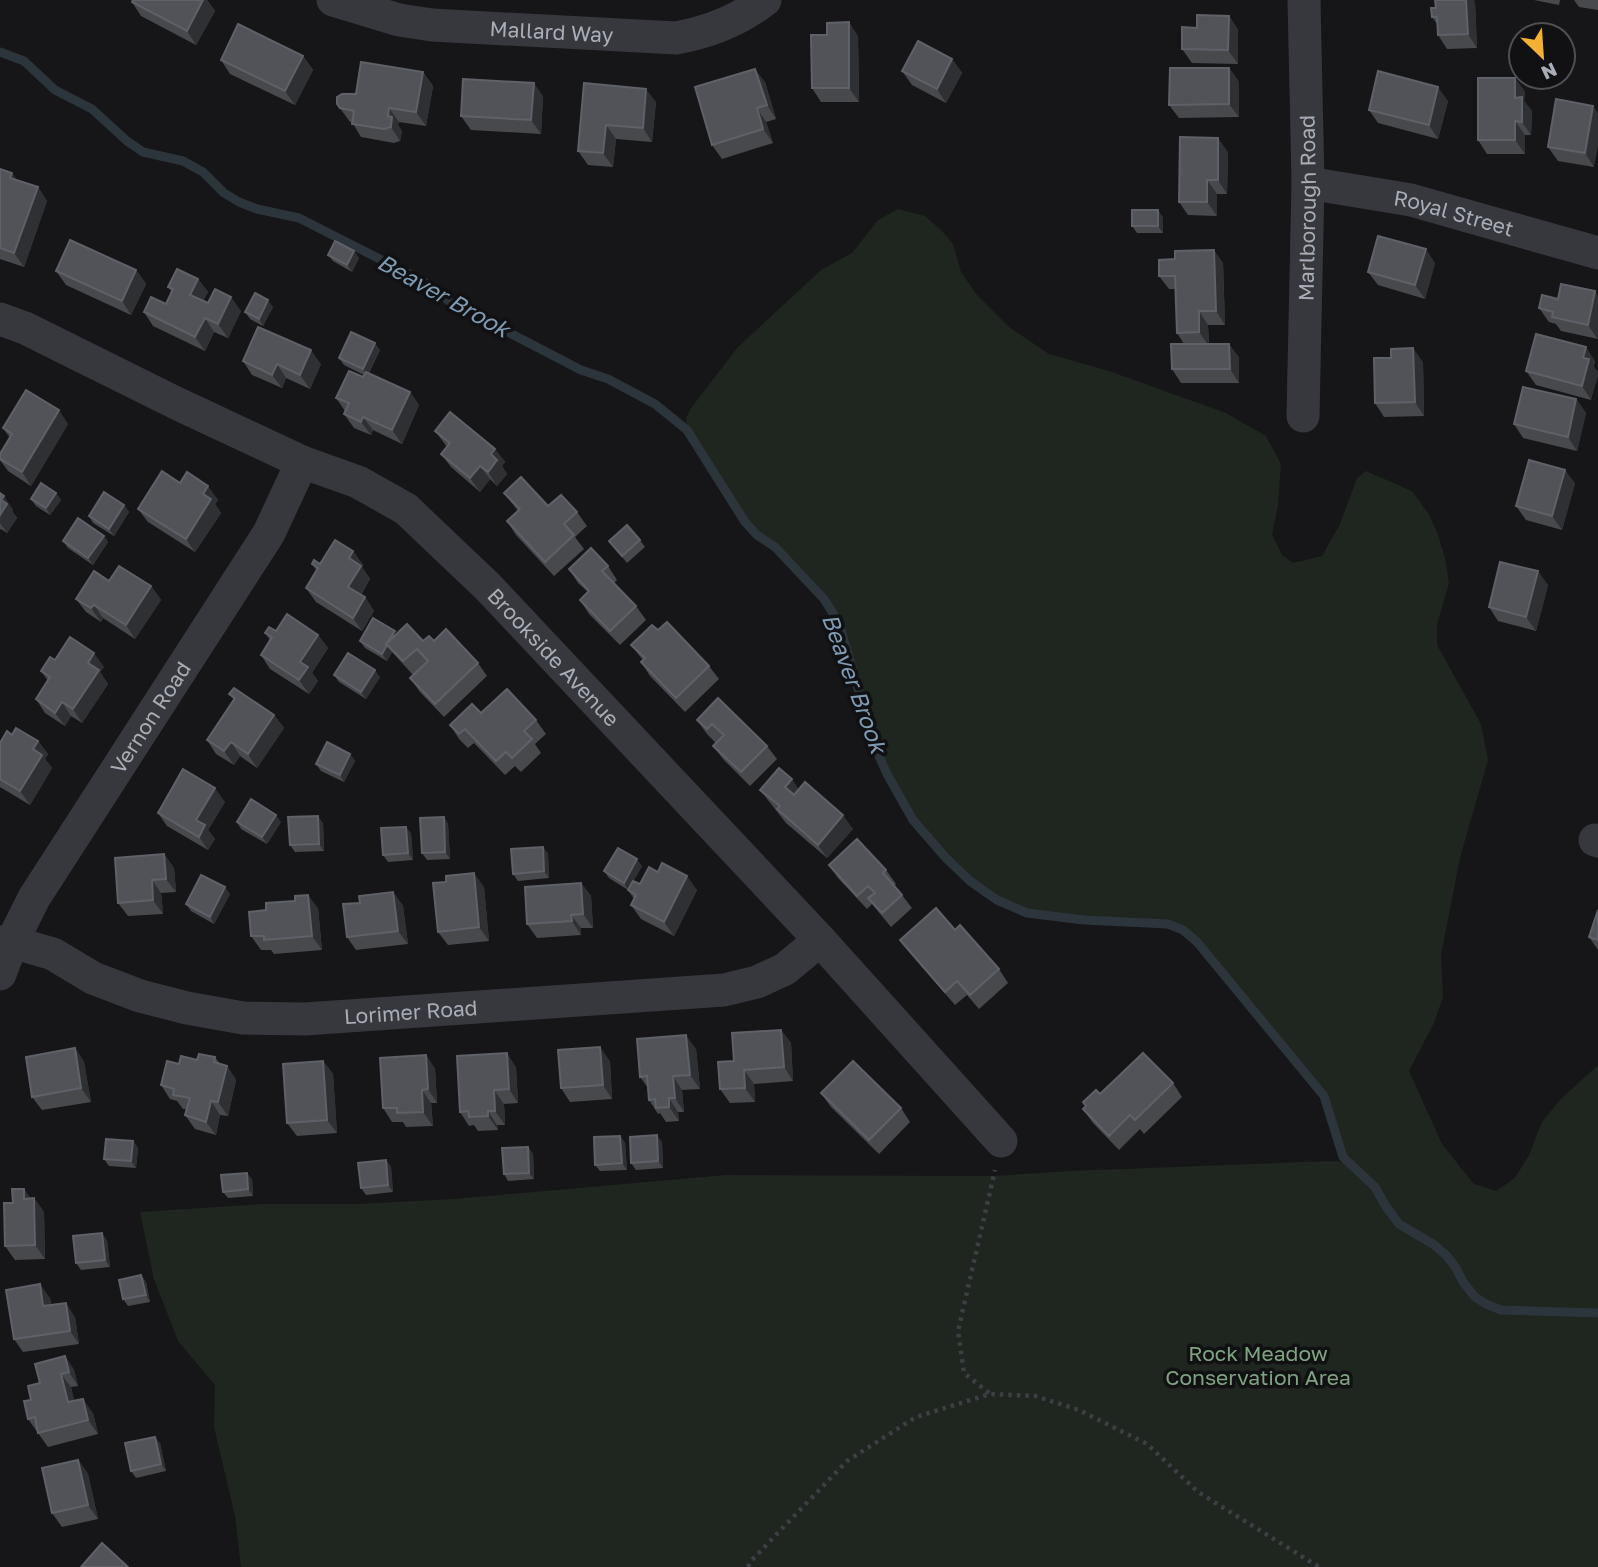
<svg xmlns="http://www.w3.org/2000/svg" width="1598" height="1567" font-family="'Golos Text',sans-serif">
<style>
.green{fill:#1e261f}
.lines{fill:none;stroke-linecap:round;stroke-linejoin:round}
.stream{stroke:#2c353c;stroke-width:9}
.path{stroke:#3d3f44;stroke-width:4.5;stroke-dasharray:3.5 5;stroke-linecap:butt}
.minor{stroke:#37383d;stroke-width:33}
.wall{fill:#47494d}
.shaded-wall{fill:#2f3033}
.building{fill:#525359;stroke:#5f6168;stroke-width:2}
.labels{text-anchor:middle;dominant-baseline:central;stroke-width:7;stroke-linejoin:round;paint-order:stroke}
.street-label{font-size:21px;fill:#a8adb8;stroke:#111113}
.park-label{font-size:21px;fill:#7fa381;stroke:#111113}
.water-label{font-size:23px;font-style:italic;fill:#7f9bb3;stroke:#111113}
</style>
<rect width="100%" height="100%" fill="#161618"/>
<path class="green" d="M898,209L925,216L941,230L953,244L961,272L977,295L1009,327L1049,354L1109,371L1226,413L1266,436L1281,464L1278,506L1272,534L1282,555L1293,563L1322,556L1340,524L1357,478L1366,471L1412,491L1428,513L1437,532L1445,558L1449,583L1437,625V645L1481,724L1488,760L1460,858L1441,955L1443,997L1434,1023L1409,1071L1442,1144L1474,1184L1496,1191L1515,1178L1529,1155L1542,1122L1560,1100L1598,1065V1567H241L235,1516L214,1427L215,1385L178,1341L154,1279L140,1212L263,1204H357L454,1199L726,1175L994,1176L1070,1171L1305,1162L1337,1161L1348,1164C1333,1144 1334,1118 1324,1096L1197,942L1183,930L1168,924L1084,920L1027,913L997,900L970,881L927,839L899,798L875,747L839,623L824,599L807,580L789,564L775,547L757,535L745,522L687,430L686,418L691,408L738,347L821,270L852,253L878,220Z"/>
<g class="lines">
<path class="stream" d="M0,52L24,61L55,90L92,109L127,141L143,152L183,161L203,172L224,193L239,202L257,209L299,218L423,281L454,305L473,314L581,370L608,379L655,404L687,430L745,522L757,535L775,547L824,599L839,623L875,747L887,774L913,820L946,858L970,881L997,900L1027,913L1084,920L1168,924L1183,930L1197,942L1324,1096L1343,1157L1375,1187L1385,1205L1399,1224L1433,1244L1447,1256L1456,1268L1463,1282L1475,1297L1486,1304L1501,1310L1598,1313"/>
<g class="path">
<path d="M989,1393L964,1373L958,1331L995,1170"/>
<path d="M748,1567L751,1561L847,1461L916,1417L990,1394L1035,1396L1079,1410L1147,1444L1198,1492L1319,1567"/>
</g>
<g class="minor">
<path id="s1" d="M333,0L399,20L432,25L676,38C710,32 738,21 765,0"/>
<path id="s2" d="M1308,183L1411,200L1598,253"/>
<path id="s3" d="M0,319L25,328L176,403L302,462L358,482L406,509L488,587L820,940L1001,1141"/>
<path id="s4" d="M1303,416L1308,183L1304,0"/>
<path d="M1595,840L1598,841"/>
<path id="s5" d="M0,942H12L53,954L93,978L140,996L187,1008L243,1018L305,1019L724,990L757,982L785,969L820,940"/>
<path id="s6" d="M0,974L12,942L34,898L269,533L302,462"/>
</g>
</g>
<g class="wall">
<path d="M133,0H207L215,11L196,45L141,16L132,2Z"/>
<path d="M1534,0H1560L1559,5Z"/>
<path d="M1574,0H1598V10L1579,7Z"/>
<path d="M1475,3L1477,48L1447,49L1438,35L1437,24L1432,17L1436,8Z"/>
<path d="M1229,16L1238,30V64L1192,63L1182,49L1197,28Z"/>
<path d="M858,36L859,102H821L812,88Z"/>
<path d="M303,56L313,70L295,105L230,74L221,60Z"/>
<path d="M952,59L962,73L946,103L912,85L902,71Z"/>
<path d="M1229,68L1239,82V117L1179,118L1169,105Z"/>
<path d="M423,72L433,86L426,126L399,122L398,125L402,131L400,141L394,143L361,137L352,122H350L337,104L356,94Z"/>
<path d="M1515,78L1525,92L1524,101L1532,111L1531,135H1525V154H1487L1478,140Z"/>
<path d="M765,82L776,119L766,122L773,143L722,159L712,145Z"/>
<path d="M584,83L656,102L652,142L616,139L613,167L588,165L578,151Z"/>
<path d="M543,96L541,134L471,130L461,116Z"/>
<path d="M1448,101L1438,139L1378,123L1369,110Z"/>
<path d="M1593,106L1594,167L1558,161L1548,147Z"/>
<path d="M1228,152L1227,194H1217V216L1188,215L1179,202Z"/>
<path d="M0,169L12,173L17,181L38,187L47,201L24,267L0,259Z"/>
<path d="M1163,217V233H1137L1132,226Z"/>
<path d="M354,251L359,258L352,272L333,261L328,255Z"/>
<path d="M1223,263L1225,325H1208L1209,344L1239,357V383H1181L1172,369L1184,344L1177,333L1175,289H1169L1159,276Z"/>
<path d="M1435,263L1425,299L1378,285L1368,272Z"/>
<path d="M136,270L146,284L131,315L66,285L56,271Z"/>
<path d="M198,279L208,292L203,301L208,303L241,311L228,338L214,332L205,351L153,326L144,312L166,304L172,292L168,287Z"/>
<path d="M1561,284L1598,339L1561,331L1556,324L1549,322L1539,308L1558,299Z"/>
<path d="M273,307L263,326L250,319L245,312Z"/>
<path d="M380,350L369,373L410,392L419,405L402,444L373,430L371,435L354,428L344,414L345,411L336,398L363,377L364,375L344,365L339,358Z"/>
<path d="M243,361L321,364L310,389L286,378L282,388L252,375Z"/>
<path d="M1595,361L1594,366L1591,400L1536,385L1526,371Z"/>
<path d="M1423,362L1424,416L1384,417L1375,403Z"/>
<path d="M1576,399L1586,413L1577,451L1523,438L1514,424Z"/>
<path d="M68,424L31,486L8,471L0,460V454L10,438L3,428Z"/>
<path d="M435,431L495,449L505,462L502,466L507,474L497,486L490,479L480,492L451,467L441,454L447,447Z"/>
<path d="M180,483L218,500L215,504L221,513L195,552L148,522L138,509Z"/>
<path d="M1575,483L1562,530L1526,520L1516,506Z"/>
<path d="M0,493L13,510L12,511L17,518L7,533L1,529L0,530Z"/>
<path d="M56,493L61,500L50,515L36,506L31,499Z"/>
<path d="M504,493L548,506L577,512L587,526L575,537L584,549L554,576L516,535L507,521L518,511Z"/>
<path d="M124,505L129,512L114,536L93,523L89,516Z"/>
<path d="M104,536L108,542L93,565L68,548L63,541Z"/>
<path d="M640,540L645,547L627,563L609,541Z"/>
<path d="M353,551L363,565L362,567L370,579L361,595L365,597L374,611L362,631L316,602L306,588L317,571L312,564H320Z"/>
<path d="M608,566L617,580L614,583L636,606L646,620L620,645L589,614L580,600L588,592L578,583L569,569Z"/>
<path d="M109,581L151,586L161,600L135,639L103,618L101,622L86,612L76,599Z"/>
<path d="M1548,585L1536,631L1498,621L1489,607Z"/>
<path d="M658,630L709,666L719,679L685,712L650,676L641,662L643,660L631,645Z"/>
<path d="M276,631L318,635L328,648L312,673L318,681L309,694L270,669L261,655L270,640L265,633Z"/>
<path d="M397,634L423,641H434L478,663L487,676L444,717L420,692L410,678L426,662L413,675L392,652L387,661L365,648L360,641Z"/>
<path d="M104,667L100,672L108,684L82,723L71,716L65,726L45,713L36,699L48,681L41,671Z"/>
<path d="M334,675L380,677L366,699L339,682Z"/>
<path d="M229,694L274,715L284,728L257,768L240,756L234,765L216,754L207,740L234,700Z"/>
<path d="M718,698L767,746L777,759L750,786L723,759L713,746L716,743L707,734L697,720Z"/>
<path d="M481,713L536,720L546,734L535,744L541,753L521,772L515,766L505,775L474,743L468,748L459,739L450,725Z"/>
<path d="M12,735L38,741L48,754L45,759L52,768L30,805L0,787V743Z"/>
<path d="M350,754L355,761L344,782L321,771L316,764Z"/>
<path d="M799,789L853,829L827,858L786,823L760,790Z"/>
<path d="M225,802L208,830L215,839L208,850L167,826L158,813Z"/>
<path d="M444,817L448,824L450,859L427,860L422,853Z"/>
<path d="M237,822H281L267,844L241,829Z"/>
<path d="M323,823L324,851L295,852L290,845Z"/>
<path d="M411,833L413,860L388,862L383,855Z"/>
<path d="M543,847L548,854L549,878L518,881L513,874Z"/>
<path d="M164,854L174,868L176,892L161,893L163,914L128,916L118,903Z"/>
<path d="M829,865L886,870L896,884L894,886L902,895L912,908L891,927L872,904L867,909L838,878Z"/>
<path d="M642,866L628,890L609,878L604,871Z"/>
<path d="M658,872L697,890L674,936L641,919L631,905L634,899L628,890L640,884Z"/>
<path d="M581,883L591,896L593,928H581V935L537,938L527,924Z"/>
<path d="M484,887L489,941L448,945L438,932Z"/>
<path d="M393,892L403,906L408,944L356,950L347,937L360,903Z"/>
<path d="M230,894L214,924L191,911L186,904Z"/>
<path d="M295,901L318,908L322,950L274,954L271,950H261L251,936L266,910Z"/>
<path d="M1598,910V950L1589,937Z"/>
<path d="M955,930L999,969L1008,983L979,1009L967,995L955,1005L910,953L900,940Z"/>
<path d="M781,1030L791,1043L793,1081L754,1084L755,1102L730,1103L720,1089L734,1061Z"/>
<path d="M75,1048L84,1062L91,1102L42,1110L32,1097Z"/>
<path d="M696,1049L700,1089L682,1090L684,1112H678L679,1121L666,1122L660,1113L658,1114L649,1100L648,1088L640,1077Z"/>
<path d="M426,1055L435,1069L437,1103H431L433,1126L406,1127L403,1122H392L383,1108Z"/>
<path d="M215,1057L220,1064L227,1066L236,1080L228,1116L220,1115L216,1135L195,1129L185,1115L187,1109H183L177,1101L170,1099L161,1085L179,1064Z"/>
<path d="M323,1061L333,1074L337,1133L297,1136L287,1123Z"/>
<path d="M610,1061L612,1099L570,1102L561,1088Z"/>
<path d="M516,1067L518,1103L504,1104L505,1125H497L498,1130L478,1131L474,1125L469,1126L460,1112Z"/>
<path d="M1173,1083L1182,1097L1144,1134L1140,1129L1119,1150L1093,1123L1083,1109L1086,1107L1083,1102L1100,1094Z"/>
<path d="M821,1093L901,1108L910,1122L879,1154L831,1107Z"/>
<path d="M620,1136L625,1143L627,1170L600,1171L595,1165Z"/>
<path d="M133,1141L138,1148L136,1168L109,1166L104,1159Z"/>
<path d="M662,1142L663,1168L636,1170L631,1163Z"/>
<path d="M528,1147L533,1154L534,1179L508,1181L504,1174Z"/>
<path d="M386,1160L391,1167L393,1192L366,1195L361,1188Z"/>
<path d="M252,1179L253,1196L228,1198L223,1192Z"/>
<path d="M24,1189L30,1198H34L44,1212L45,1259L15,1260L5,1246L13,1203Z"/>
<path d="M107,1240L110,1267L81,1270L76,1263Z"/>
<path d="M141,1275L146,1282L150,1302L128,1306L123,1299Z"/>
<path d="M50,1298L51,1305L75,1317L79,1344L23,1352L14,1339Z"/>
<path d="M65,1356L74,1370L78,1386L71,1387L74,1401L93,1413L98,1434L48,1447L28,1419L31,1400L40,1383Z"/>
<path d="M160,1443L166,1471L136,1478L131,1471Z"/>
<path d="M78,1460L88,1474L98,1519L62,1527L52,1513Z"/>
</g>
<g class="shaded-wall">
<path d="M203,0H207L215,11L196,45L187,31Z"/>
<path d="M1466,0H1474L1475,3L1477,48L1468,34Z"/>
<path d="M1229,16L1238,30V64L1228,50Z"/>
<path d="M849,22L858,36L859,102L849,88Z"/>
<path d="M303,56L313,70L295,105L285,91Z"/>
<path d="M952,59L962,73L946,103L937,89Z"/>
<path d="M1229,68L1239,82V117L1229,104Z"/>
<path d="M755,69L765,82L776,119L767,105Z"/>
<path d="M423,72L433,86L426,126L416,112Z"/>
<path d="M1515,78L1525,92L1524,101L1532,111L1531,135L1522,122L1515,98Z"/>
<path d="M534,83L543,96L541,134L531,120Z"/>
<path d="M1438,87L1448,101L1438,139L1429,125Z"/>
<path d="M646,89L656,102L652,142L643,128Z"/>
<path d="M1593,106L1598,113V145L1594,167L1585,153Z"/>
<path d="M389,108L399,122L398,125L402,131L400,141L391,127L388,116Z"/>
<path d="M757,108L766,122L773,143L763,129Z"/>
<path d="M1515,121L1525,135V154L1515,140Z"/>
<path d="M606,125L616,139L613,167L603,153Z"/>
<path d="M1218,138L1228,152L1227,194L1218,180Z"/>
<path d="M12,173L21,186L10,178Z"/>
<path d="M1207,180L1217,194V216L1207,202Z"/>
<path d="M38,187L47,201L24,267L14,253Z"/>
<path d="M1158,210L1163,217V233L1158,226Z"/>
<path d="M1426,249L1435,263L1425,299L1415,285Z"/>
<path d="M1214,250L1223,263L1225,325L1216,311Z"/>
<path d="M354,251L359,258L352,272L347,265Z"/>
<path d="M136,270L146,284L131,315L122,301Z"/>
<path d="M198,279L208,292L200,308L190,295Z"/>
<path d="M1595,291L1598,295V339L1588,325Z"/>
<path d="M231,297L241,311L228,338L218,324Z"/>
<path d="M268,300L273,307L263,326L259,319Z"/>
<path d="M1199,311L1208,325L1209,346L1199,332Z"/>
<path d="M205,318L214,332L205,351L195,337Z"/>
<path d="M375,343L380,350L367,376L363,369Z"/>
<path d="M1229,344L1239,357V383L1230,369Z"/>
<path d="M1586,347L1595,361L1594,366L1598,372V376L1591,400L1582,386L1583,358Z"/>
<path d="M1413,348L1423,362L1424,416L1415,402Z"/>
<path d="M311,350L321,364L310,389L300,375Z"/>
<path d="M277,364L286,378L282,388L272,375Z"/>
<path d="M410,392L419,405L402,444L392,430Z"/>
<path d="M1576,399L1586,413L1577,451L1568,437Z"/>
<path d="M59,410L68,424L31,486L22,472Z"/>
<path d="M363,417L373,430L371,435L361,422Z"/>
<path d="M495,449L505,462L502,466L507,474L497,486L488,472L491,454Z"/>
<path d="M480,466L490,479L480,492L470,478Z"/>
<path d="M1565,470L1575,483L1562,530L1552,516Z"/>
<path d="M208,486L218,500L215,504L221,513L195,552L186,539L203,494Z"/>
<path d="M56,493L61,500L50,515L46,508Z"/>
<path d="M4,496L13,510L12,511L17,518L7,533L0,523L1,500Z"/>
<path d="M124,505L129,512L114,536L109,529Z"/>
<path d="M104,536L108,542L93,565L88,558Z"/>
<path d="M353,551L363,565L362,567L370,579L357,601L348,587L349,558Z"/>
<path d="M1538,571L1548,585L1536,631L1526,617Z"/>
<path d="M151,586L161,600L135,639L126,625Z"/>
<path d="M365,597L374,611L362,631L353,618Z"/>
<path d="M94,605L103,618L101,622L91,608Z"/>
<path d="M318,635L328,648L312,673L318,681L309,694L299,680L300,662Z"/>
<path d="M387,645L392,652L387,661L382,654Z"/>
<path d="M94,653L104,667L100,672L108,684L82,723L73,709L88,663Z"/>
<path d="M375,670L380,677L366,699L361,692Z"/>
<path d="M62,702L71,716L65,726L55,713Z"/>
<path d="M274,715L284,728L257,768L248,754Z"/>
<path d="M38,741L48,754L45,759L52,768L30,805L20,791L33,749Z"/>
<path d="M231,742L240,756L234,765L224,751Z"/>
<path d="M350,754L355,761L344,782L340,775Z"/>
<path d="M792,779L801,793L795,801L785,787Z"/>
<path d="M215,788L225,802L208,830L215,839L208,850L199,837L196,820Z"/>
<path d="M276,815L281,822L267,844L262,837Z"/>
<path d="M843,815L853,829L827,858L818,845Z"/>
<path d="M318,816L323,823L324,851L319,844Z"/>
<path d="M444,817L448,824L450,859L445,852Z"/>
<path d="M406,827L411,833L413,860L408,853Z"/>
<path d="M543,847L548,854L549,878L544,871Z"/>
<path d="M164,854L174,868L176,892L166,879Z"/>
<path d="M637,859L642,866L628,890L624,883Z"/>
<path d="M474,873L484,887L489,941L479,927Z"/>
<path d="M687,876L697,890L674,936L664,922Z"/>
<path d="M152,880L161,893L163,914L153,900Z"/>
<path d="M581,883L591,896L593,928L583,914Z"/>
<path d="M225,887L230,894L214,924L210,917Z"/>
<path d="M393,892L403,906L408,944L398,931Z"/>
<path d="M308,895L318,908L322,950L312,936Z"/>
<path d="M571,915L581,928V935L572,921Z"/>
<path d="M781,1030L791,1043L793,1081L784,1067Z"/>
<path d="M686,1035L696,1049L700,1089L690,1075Z"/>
<path d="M600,1047L610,1061L612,1099L603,1085Z"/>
<path d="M75,1048L84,1062L91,1102L81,1088Z"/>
<path d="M507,1053L516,1067L518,1103L509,1089Z"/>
<path d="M426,1055L435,1069L437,1103L428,1089Z"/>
<path d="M323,1061L333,1074L337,1133L327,1120Z"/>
<path d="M227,1066L236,1080L228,1116L218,1102Z"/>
<path d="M744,1070L754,1084L755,1102L745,1088Z"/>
<path d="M673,1076L682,1090L684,1112L675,1098Z"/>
<path d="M422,1090L431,1103L433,1126L423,1112Z"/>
<path d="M494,1090L504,1104L505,1125L495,1111Z"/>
<path d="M669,1098L678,1112L679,1121L669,1107Z"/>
<path d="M211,1101L220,1115L216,1135L206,1122Z"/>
<path d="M488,1111L497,1125L498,1130L488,1116Z"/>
<path d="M657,1135L662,1142L663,1168L658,1161Z"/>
<path d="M620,1136L625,1143L627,1170L622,1163Z"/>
<path d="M133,1141L138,1148L136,1168L131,1161Z"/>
<path d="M528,1147L533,1154L534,1179L529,1173Z"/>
<path d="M386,1160L391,1167L393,1192L388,1185Z"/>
<path d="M247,1173L252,1179L253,1196L248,1189Z"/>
<path d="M24,1189L33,1202L24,1199Z"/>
<path d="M34,1198L44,1212L45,1259L35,1245Z"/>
<path d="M102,1233L107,1240L110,1267L105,1260Z"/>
<path d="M141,1275L146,1282L150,1302L146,1295Z"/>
<path d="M40,1284L50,1298L53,1320L43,1306Z"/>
<path d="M66,1303L75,1317L79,1344L70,1331Z"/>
<path d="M65,1356L74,1370L78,1386L69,1372Z"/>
<path d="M61,1374L71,1387L78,1416L68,1402Z"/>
<path d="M83,1399L93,1413L98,1434L88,1420Z"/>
<path d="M155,1437L160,1443L166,1471L161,1464Z"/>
<path d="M78,1460L88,1474L98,1519L88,1505Z"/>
</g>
<g class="building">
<path d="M133,0H203L187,31L132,2Z"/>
<path d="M1435,0H1466L1468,34L1438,35L1437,17H1432L1431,8H1436Z"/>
<path d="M1197,15L1229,16L1228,50L1182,49V27L1197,28Z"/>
<path d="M849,22V88H812L811,35H827V23Z"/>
<path d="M238,24L303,56L285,91L221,60Z"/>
<path d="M918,41L952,59L937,89L902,71Z"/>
<path d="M361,62L423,72L416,112L389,108L388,116L392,117L391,127L384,129L352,124L354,111L340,108L337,104V97L342,94H356Z"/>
<path d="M1170,68H1229V104L1169,105Z"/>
<path d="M755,69L767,105L757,108L763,129L712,145L695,87Z"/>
<path d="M1378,71L1438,87L1429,125L1369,110Z"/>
<path d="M1478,78H1515V98L1522,97V122L1515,121V140H1478Z"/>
<path d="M463,79L534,83L531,120L461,116Z"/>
<path d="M584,83L646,89L643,128L606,125L603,153L578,151Z"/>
<path d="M1556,99L1593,106L1585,153L1548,147Z"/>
<path d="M1180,137L1218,138V180H1207V202H1179Z"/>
<path d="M0,169L12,173L10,178L38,187L14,253L0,248Z"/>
<rect x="1132" y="210" width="26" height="16"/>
<path d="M1378,236L1426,249L1415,285L1368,272Z"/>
<path d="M70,240L136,270L122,301L56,271Z"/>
<path d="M335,241L354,251L347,265L328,255Z"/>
<path d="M1214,250L1216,311H1199V332L1177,333L1175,276H1159V260L1175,259V251Z"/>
<path d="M177,269L198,279L190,295L208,303L215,289L231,297L218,324L205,318L195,337L144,312L151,297L166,304L173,289L168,287Z"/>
<path d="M1561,284L1595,291L1588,325L1552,317L1553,312L1539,308L1542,295L1558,299Z"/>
<path d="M255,293L268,300L259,319L245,312Z"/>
<path d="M258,327L311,350L300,375L277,364L272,375L243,361Z"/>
<path d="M351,332L375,343L363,369L339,358Z"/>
<path d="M1536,334L1586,347L1583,358L1589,359L1582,386L1526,371Z"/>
<path d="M1171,344H1229L1230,369H1172Z"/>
<path d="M1413,348L1415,402L1375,403L1374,358H1391V349Z"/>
<path d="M349,371L363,377L366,372L410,392L392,430L363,417L361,422L344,414L349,403L336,398Z"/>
<path d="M1523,387L1576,399L1568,437L1514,424Z"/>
<path d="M26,390L59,410L22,472L0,459V454L12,434L3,428Z"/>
<path d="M450,412L495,449L491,454L497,460L488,472L480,466L470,478L441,454L450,443L435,431Z"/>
<path d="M1529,460L1565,470L1552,516L1516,506Z"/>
<path d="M162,471L180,483L187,472L208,486L203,494L211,499L186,539L138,509Z"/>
<path d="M521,477L548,506L561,495L577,512L564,524L574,535L545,562L507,521L520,509L504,493Z"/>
<path d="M41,483L56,493L46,508L31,499Z"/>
<path d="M104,492L124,505L109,529L89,516Z"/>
<path d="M0,493L4,496L1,500L7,504L0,515Z"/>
<path d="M78,518L104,536L88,558L63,541Z"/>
<path d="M627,525L640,540L622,556L609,541Z"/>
<path d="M335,540L353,551L349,558L361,566L348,587L365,597L353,618L306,588L318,568L312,564L314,560L320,564Z"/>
<path d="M591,548L608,566L602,571L636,606L610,631L580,600L589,591L569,569Z"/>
<path d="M1500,562L1538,571L1526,617L1489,607Z"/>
<path d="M119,566L151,586L126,625L94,605L91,608L76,599L94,571L109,581Z"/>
<path d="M287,614L318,635L300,662L308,667L299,680L261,655L272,637L265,633L269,627L276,631Z"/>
<path d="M373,618L395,631L386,644L387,645L382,654L360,641Z"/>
<path d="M667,622L709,666L676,698L641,662L645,658L631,645L652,625L658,630Z"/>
<path d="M407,624L423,641L429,636L434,641L446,629L478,663L435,704L410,678L428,661L417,649L403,661L386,644Z"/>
<path d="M70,637L94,653L88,663L99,670L73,709L62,702L55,713L36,699L50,677L41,671L50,657L55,660Z"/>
<path d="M348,653L375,670L361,692L334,675Z"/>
<path d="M234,688L274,715L248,754L231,742L224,751L207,740L235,698L229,694Z"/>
<path d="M507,689L536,720L524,731L532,739L512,758L506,752L496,761L465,729L459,734L450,725L472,704L481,713Z"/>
<path d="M718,698L767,746L741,772L713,746L724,735L712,724L707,729L697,720Z"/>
<path d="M16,728L38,741L33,749L42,755L20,791L0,779V743L7,731L12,735Z"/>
<path d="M327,742L350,754L340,775L316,764Z"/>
<path d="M779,768L792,779L785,787L794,795L805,782L843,815L818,845L777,809L780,806L760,790Z"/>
<path d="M183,769L215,788L196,820L205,825L199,837L158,813Z"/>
<path d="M251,799L276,815L262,837L237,822Z"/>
<path d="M318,816L319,844L290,845L288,817Z"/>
<path d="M444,817L445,852L422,853L420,818Z"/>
<path d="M406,827L408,853L383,855L381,828Z"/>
<path d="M857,839L886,870L883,873L902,895L882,913L868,898L875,893L868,886L857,896L829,865Z"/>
<path d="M543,847L544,871L513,874L511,849Z"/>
<path d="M618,848L637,859L624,883L604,871Z"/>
<path d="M164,854L166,879L152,880L153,900L118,903L115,858Z"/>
<path d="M662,863L687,876L664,922L631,905L636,895L628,890L633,881L640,884L649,867L658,872Z"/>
<path d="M474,873L479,927L438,932L433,883L446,882V876Z"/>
<path d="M201,875L225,887L210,917L186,904Z"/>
<path d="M581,883L583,914L571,915L572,921L527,924L525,887Z"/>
<path d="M393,892L398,931L347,937L343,904L360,903L359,896Z"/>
<path d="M308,895L312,936L264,940V936H251L249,912L266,910V903L295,901V896Z"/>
<path d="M936,908L955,930L960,925L999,969L970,995L957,981L945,992L900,940Z"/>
<path d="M1598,910V940L1589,937Z"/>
<path d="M781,1030L784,1067L744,1070L745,1088L720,1089L718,1062L734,1061L732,1033Z"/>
<path d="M686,1035L690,1075L673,1076L675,1098H669V1107L656,1108L655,1099L649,1100L647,1076L640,1077L637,1039Z"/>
<path d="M600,1047L603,1085L561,1088L558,1050Z"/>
<path d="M75,1048L81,1088L32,1097L26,1057Z"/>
<path d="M507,1053L509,1089L494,1090L495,1111H488V1116L469,1117L468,1111L460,1112L457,1056Z"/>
<path d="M1143,1053L1173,1083L1135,1120L1130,1115L1109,1136L1083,1109L1086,1106L1083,1102L1096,1090L1100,1094Z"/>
<path d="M199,1054L215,1057L214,1062L227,1066L218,1102L211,1101L206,1122L185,1115L190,1098L173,1095L174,1089L161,1085L167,1061L179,1064L181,1056L197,1060Z"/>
<path d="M426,1055L428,1089L422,1090L423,1112L397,1113V1108H383L380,1058Z"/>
<path d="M323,1061L327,1120L287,1123L283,1064Z"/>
<path d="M853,1061L901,1108L869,1140L821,1093Z"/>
<path d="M657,1135L658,1161L631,1163L630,1137Z"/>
<path d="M620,1136L622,1163L595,1165L594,1137Z"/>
<path d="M106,1139L133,1141L131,1161L104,1159Z"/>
<path d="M528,1147L529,1173L504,1174L502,1148Z"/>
<path d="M386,1160L388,1185L361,1188L358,1163Z"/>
<path d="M247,1173L248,1189L223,1192L221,1175Z"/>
<path d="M12,1189H24V1199L34,1198L35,1245L5,1246L4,1203H13Z"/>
<path d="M102,1233L105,1260L76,1263L73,1236Z"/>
<path d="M141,1275L146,1295L123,1299L119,1280Z"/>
<path d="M40,1284L43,1306L66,1303L70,1331L14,1339L6,1290Z"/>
<path d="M65,1356L69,1372L61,1374L68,1402L83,1399L88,1420L38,1433L35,1417L28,1419L24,1401L31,1400L28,1386L40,1383L35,1364Z"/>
<path d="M155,1437L161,1464L131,1471L125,1443Z"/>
<path d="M78,1460L88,1505L52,1513L42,1468Z"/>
<path d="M102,1543L128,1567H81Z"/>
</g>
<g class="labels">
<g class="street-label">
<text stroke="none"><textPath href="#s1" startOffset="222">Mallard Way</textPath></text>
<text stroke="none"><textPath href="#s4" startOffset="208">Marlborough Road</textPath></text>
<text stroke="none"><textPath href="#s2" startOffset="149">Royal Street</textPath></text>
<text stroke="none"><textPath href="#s3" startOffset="658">Brookside Avenue</textPath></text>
<text stroke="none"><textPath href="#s6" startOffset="298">Vernon Road</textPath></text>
<text stroke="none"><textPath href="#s5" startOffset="425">Lorimer Road</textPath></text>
</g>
<g class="park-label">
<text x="1258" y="1353">Rock Meadow<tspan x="1258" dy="24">Conservation Area</tspan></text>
</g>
<g class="water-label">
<text transform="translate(444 295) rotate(29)">Beaver Brook</text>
<text transform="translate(855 683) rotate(70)">Beaver Brook</text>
</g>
</g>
<g transform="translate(1542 56) rotate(155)"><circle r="33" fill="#111113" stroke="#4d4f55" stroke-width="2"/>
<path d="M0-5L12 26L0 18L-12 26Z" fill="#f2b134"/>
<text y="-10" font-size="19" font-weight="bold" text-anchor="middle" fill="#a8adb8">N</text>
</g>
</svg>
